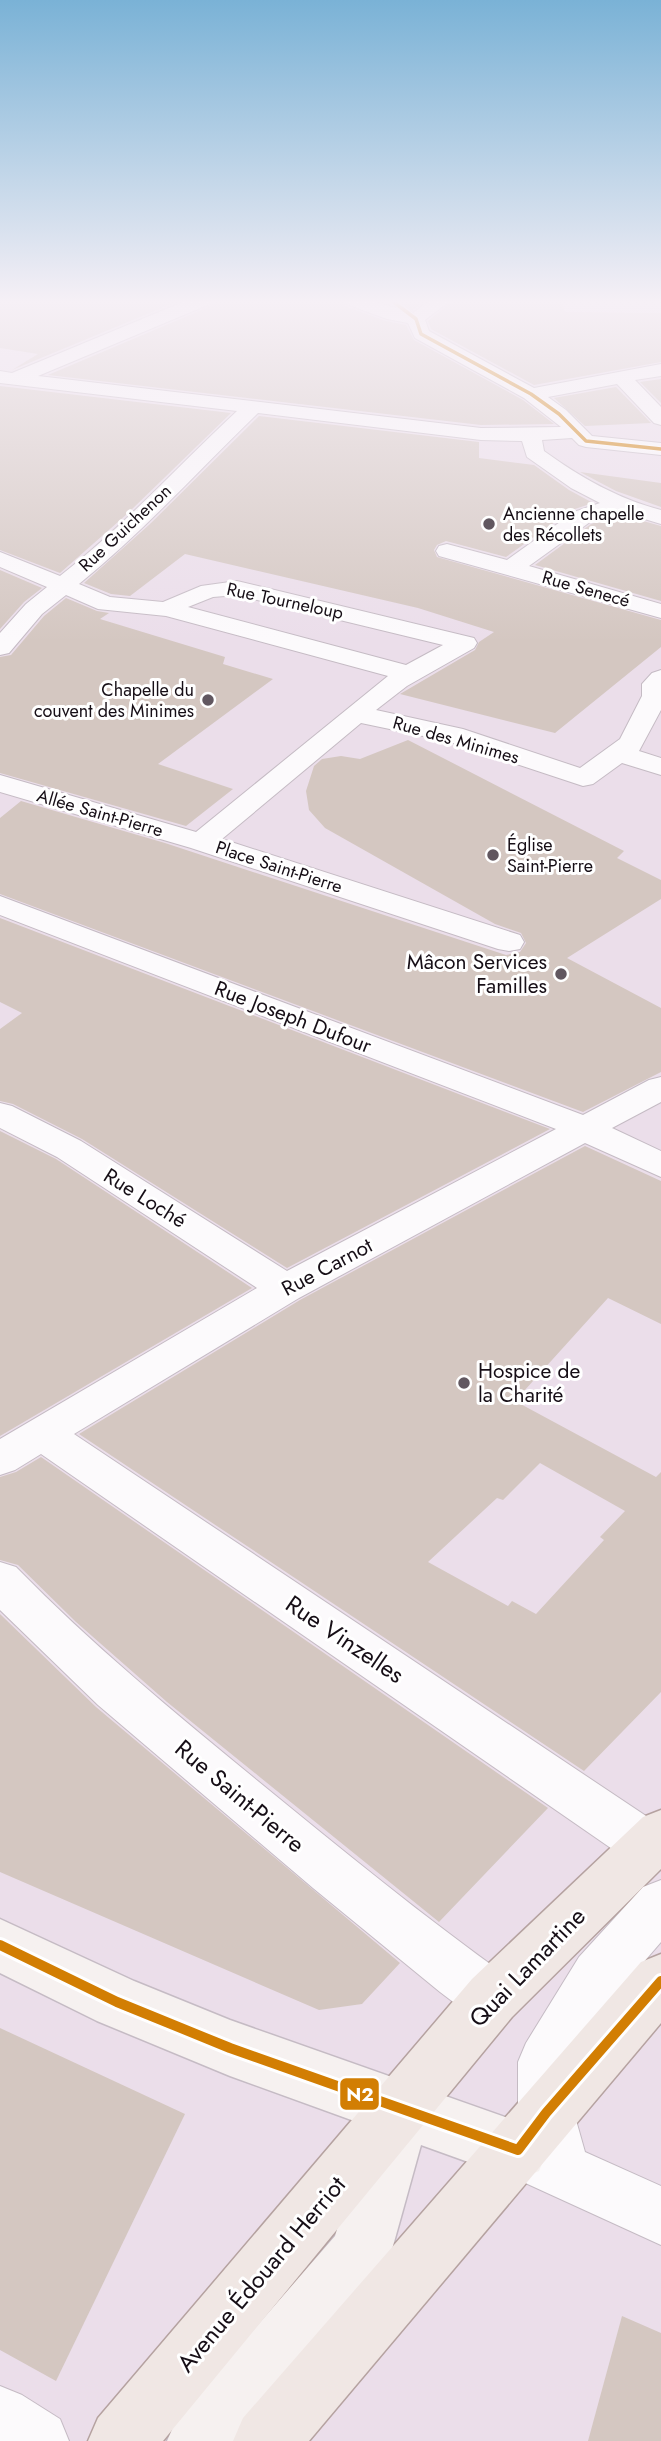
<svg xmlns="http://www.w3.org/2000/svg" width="661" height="2441" font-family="Jost,sans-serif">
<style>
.building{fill:#d4c7c1;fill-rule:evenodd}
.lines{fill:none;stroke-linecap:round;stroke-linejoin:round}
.street-casing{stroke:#c5bbc4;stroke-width:2}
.secondary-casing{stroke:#c5bbc4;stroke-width:3}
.primary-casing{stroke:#b5a2a0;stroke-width:3}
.street{fill:#fcfafc;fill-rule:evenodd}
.secondary{fill:#f6f1f0;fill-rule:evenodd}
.primary{fill:#f0e7e4;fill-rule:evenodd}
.bus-1-far1-casing{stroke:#fff;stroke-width:6}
.bus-1-casing{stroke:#fff;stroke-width:16}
.bus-1-far1{stroke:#d27e03;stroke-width:3.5}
.bus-1{stroke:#d27e03;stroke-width:10}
.poi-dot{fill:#615760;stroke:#fff;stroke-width:2.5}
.labels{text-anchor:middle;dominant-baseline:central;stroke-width:6;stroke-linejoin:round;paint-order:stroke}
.far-poi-label{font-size:18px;fill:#160e16;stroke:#fff;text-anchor:start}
.far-street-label{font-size:18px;fill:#160e16;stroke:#fff}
.poi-label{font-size:21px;fill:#160e16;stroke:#fff;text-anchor:end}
.street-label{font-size:21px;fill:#160e16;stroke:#fff}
.near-street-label{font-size:24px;fill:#160e16;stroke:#fff}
.line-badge{stroke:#fff;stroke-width:2.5}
.badge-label{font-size:19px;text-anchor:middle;font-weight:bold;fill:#fff}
</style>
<rect width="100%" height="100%" fill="#ebdeea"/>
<g class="building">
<path d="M0,300H181L12,370L38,354L0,348Z"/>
<path d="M215,300H341L345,306L386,321L406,325L414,340L523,400L554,424L481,425L48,375L211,306Z"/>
<path d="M379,300H425L412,310Z"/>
<path d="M454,300H561L565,312L661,313V362L534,385L431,329L428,321Z"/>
<path d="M661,379V403L640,382Z"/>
<path d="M0,386L231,413L127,514L60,573L0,550Z"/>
<path d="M616,387L651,423L585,426L554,398Z"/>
<path d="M259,416L479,442V458L534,465L569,490L593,503L572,510L506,557L446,541L437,545L434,550L437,557L661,620V647L555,733L400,694L475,650L479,642L494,632L418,608L185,554L130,596L111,594L84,583L150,524Z"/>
<path d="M580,472L661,483V507L616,491Z"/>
<path d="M618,514L661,526V601L535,565L591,524Z"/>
<path d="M0,570L42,588L24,602L0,629Z"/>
<path d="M66,598L97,611L109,613L100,619L225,657L223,664L273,679L158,764L233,789L186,826L0,773V657L11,655L44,616Z"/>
<path d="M408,740L624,851L617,858L661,880V899L567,958L661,1008V1072L583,1112L0,894V818L21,801L165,843L506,955L520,952L526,943L521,933L495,924L325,828L309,810L306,791L314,766L322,759L341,756L360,759Z"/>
<path d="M0,918L550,1129L287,1268L82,1139L13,1104L0,1101V1029L22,1013L0,1002Z"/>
<path d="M0,1131L56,1159L252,1288L0,1436Z"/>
<path d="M585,1146L661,1181V1324L608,1298L515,1401L656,1477L661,1472V1692L584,1771L79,1434L300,1300ZM540,1463L625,1511L600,1537L604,1540L536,1614L512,1601L508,1606L428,1562L497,1498L503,1500Z"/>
<path d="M41,1457L548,1808L439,1922L167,1702L76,1622L18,1565L0,1560V1477L16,1472Z"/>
<path d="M0,1614L96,1707L400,1963L362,2004L319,2010L0,1872Z"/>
<path d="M0,2028L185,2114L56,2381L0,2350Z"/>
<path d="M622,2316L661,2333V2441H588Z"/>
</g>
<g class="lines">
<g class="street-casing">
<g id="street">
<path d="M188,300H213L210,304L38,376L481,428L561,427L524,398L415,338L408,323L387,319L346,304L343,300H369L413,313L430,300H451L425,320L429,331L534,388L661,364V376L635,380L661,407V425L654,423L617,384L548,397L566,410L592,436L661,443V455L586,447L579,445L572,438L542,440L544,451C580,477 618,499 661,510V524L618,511L590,522L529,566L661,604V618L439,556L436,551L439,546L447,544L507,560L574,512L600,503L571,488L527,457L522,441L481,440L258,413C198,471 143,532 79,584L110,597L163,602L201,586L237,581L474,638L477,643L474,648L407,686L376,710L463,729L580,768L620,739L642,696V684L652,673L661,670V710L639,751L661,758V775L622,763L593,784L583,786L447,741L361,723L222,839L520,935L524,942L520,949L509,951L498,949L191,848L0,792V775L196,832L388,676L166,616L98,609L66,595L42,614L9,653L0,655V633L26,604L47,587L0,567V552L60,576C124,526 178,466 237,411L0,383V371L12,373ZM237,595L443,645L406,665L188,607L213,597Z"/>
<path d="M0,896L583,1115L649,1080L661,1077V1102L612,1128L661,1151V1177L585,1143L299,1298L74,1434L661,1826V1865L649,1869L631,1862L41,1454L15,1470L0,1475V1439L257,1288L57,1157L0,1128V1103L12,1106L81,1141L287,1271L556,1129L0,915Z"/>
<path d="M0,1562L16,1567C92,1645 175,1713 259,1782C342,1850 424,1917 511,1979L519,1998L511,2017L492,2024L473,2017L440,1992L313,1888L98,1705L0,1610Z"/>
<path d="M661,1880V1942L617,1993L572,2068L574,2113L585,2152L661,2186V2245L521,2181L513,2161L521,2141L525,2139L518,2113V2062L526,2043L579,1957L643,1887Z"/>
<path d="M0,2386L22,2395L60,2419L69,2441H0Z"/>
</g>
</g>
<g class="secondary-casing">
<path id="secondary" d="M0,1919L134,1981L230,2020L539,2129L548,2150L539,2171L518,2180L421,2145L391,2253L382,2275L242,2441H167L177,2418L335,2236L368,2126L230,2076L97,2021L0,1973Z"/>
</g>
<g class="primary-casing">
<g id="primary">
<path d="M661,1810V1869L512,2017L163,2441H88L98,2418L472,1979L643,1817Z"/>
<path d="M661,1954V2023L309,2441H233L243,2418L641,1962Z"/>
</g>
</g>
<use href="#street" class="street"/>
<use href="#secondary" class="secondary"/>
<use href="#primary" class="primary"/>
<g class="bus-1-far1-casing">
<path id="bus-1-far1" d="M391,300L416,319L421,334L531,394L559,414L586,441L661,449"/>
</g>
<g class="bus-1-casing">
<path id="bus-1" d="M0,1945L117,2002L230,2048L518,2150L546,2113L661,1981"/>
</g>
<use href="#bus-1-far1" class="bus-1-far1"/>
<use href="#bus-1" class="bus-1"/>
</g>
<linearGradient id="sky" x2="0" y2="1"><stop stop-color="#7ab2d6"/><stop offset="0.47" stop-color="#f6f0f6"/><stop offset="1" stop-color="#f6f0f6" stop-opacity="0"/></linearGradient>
<rect width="661" height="642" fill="url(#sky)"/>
<g class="poi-dot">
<circle cx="489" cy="524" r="7"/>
<circle cx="208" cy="700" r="7"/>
<circle cx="493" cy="855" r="7"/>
<circle cx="561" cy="974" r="7"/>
<circle cx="464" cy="1383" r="7"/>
</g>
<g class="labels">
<g class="far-poi-label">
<text x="503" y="514">Ancienne chapelle<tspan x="503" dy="21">des Récollets</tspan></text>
<text x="194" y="690" text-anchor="end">Chapelle du<tspan x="194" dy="21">couvent des Minimes</tspan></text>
<text x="507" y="845">Église<tspan x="507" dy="21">Saint-Pierre</tspan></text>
</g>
<g class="far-street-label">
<text transform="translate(125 528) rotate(-43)">Rue Guichenon</text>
<text transform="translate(586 589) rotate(16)">Rue Senecé</text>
<text transform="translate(285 601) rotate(12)">Rue Tourneloup</text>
<text transform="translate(456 740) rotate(16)">Rue des Minimes</text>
<text transform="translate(100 813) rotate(16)">Allée Saint-Pierre</text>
<text transform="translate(279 867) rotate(18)">Place Saint-Pierre</text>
</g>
<g class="poi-label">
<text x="547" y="962">Mâcon Services<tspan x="547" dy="24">Familles</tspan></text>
<text x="478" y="1371" text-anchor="start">Hospice de<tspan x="478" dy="24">la Charité</tspan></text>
</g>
<g class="street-label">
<text transform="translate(293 1017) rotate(21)">Rue Joseph Dufour</text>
<text transform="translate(145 1198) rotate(32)">Rue Loché</text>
<text transform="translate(327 1267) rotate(-28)">Rue Carnot</text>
</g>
<g class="near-street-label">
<text transform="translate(345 1639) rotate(34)">Rue Vinzelles</text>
<text transform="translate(240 1796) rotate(40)">Rue Saint-Pierre</text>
<text transform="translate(527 1967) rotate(-46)">Quai Lamartine</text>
<text transform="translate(261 2274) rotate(-50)">Avenue Édouard Herriot</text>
</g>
</g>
<rect class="line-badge" x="339" y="2077" width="41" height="34" rx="7" fill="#d27e03"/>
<g class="badge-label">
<text x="360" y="2101">N2</text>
</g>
</svg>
